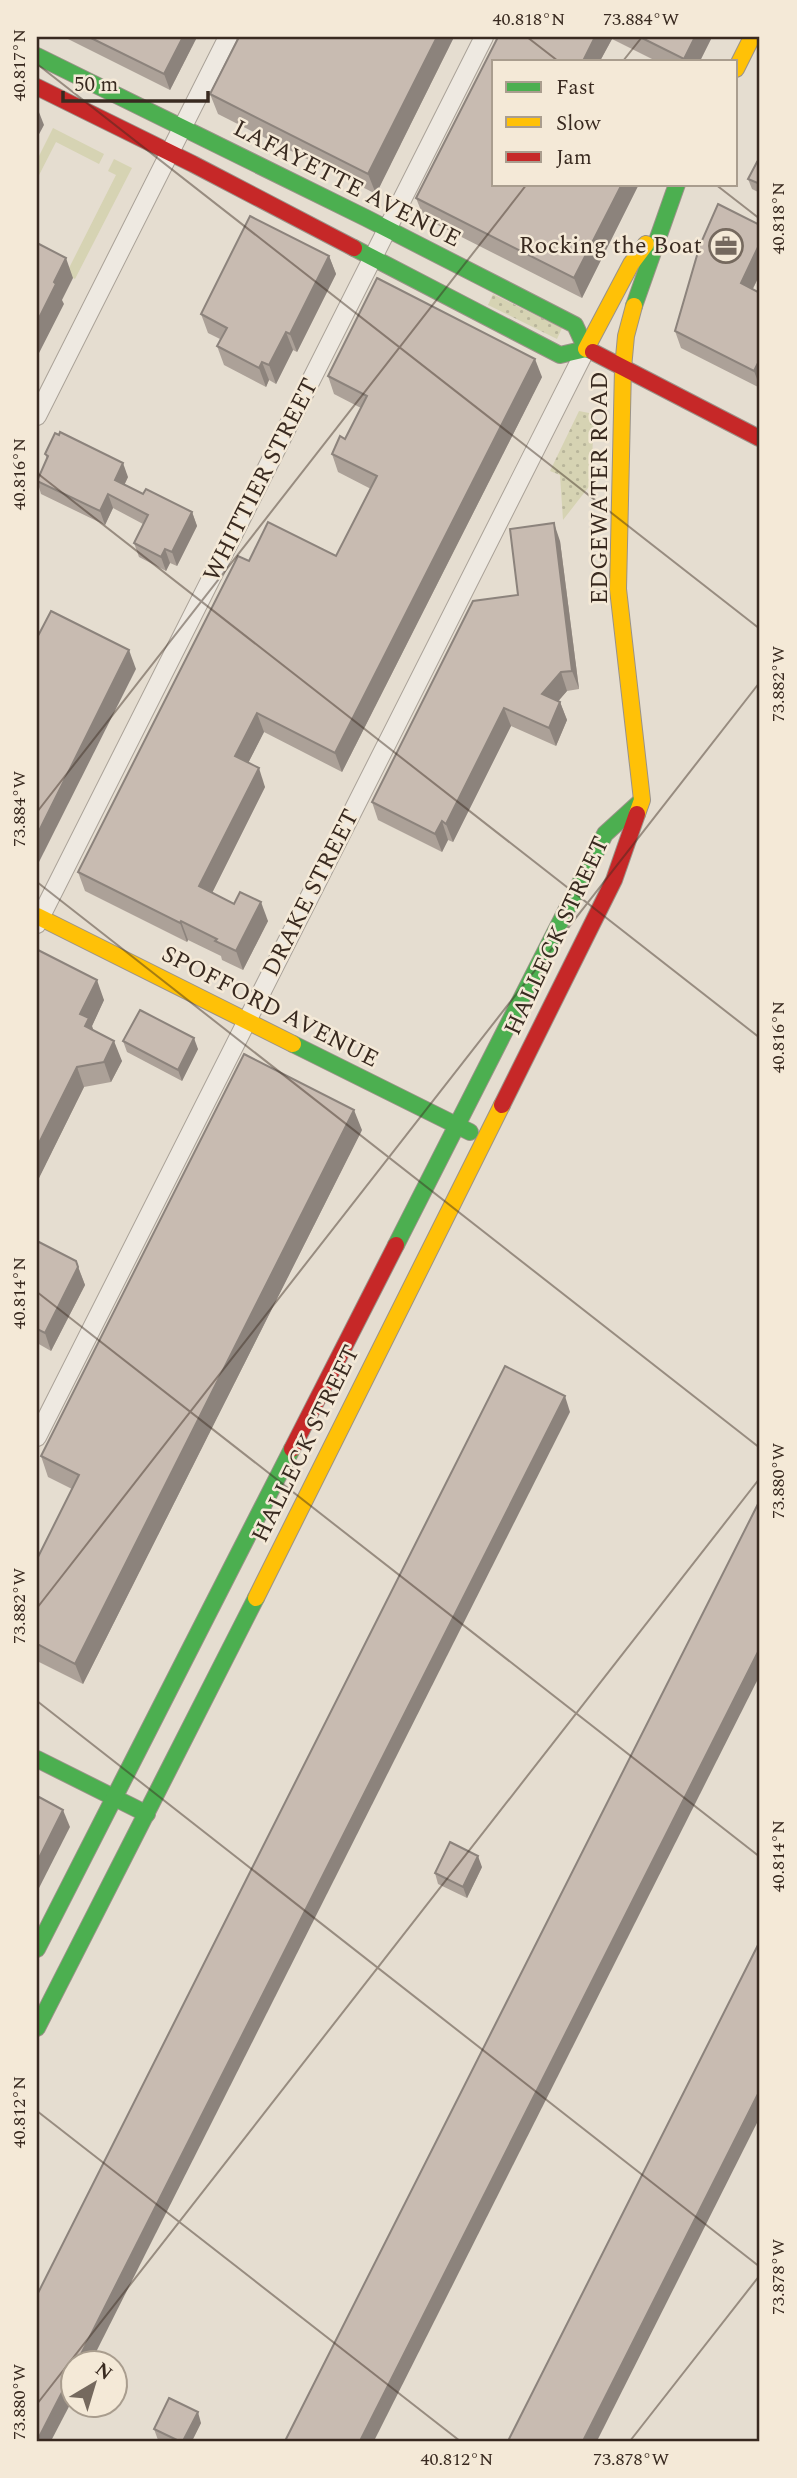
<svg xmlns="http://www.w3.org/2000/svg" width="797" height="2478" font-family="Spectral,serif">
<style>
.grass{fill:#d6d3b3}
.garden{fill:url(#garden-dots)}
.lines{fill:none;stroke-linecap:round;stroke-linejoin:round}
.street-casing{stroke:#aaa298;stroke-width:20}
.fast-casing{stroke:#9a9288;stroke-width:18}
.slow-casing{stroke:#9a9288;stroke-width:18}
.jam-casing{stroke:#9a9288;stroke-width:18}
.street{stroke:#eee9e1;stroke-width:18}
.fast{stroke:#4caf50;stroke-width:16}
.slow{stroke:#ffc107;stroke-width:16}
.jam{stroke:#c62828;stroke-width:16}
.wall{fill:#aca198}
.shaded-wall{fill:#8c837c}
.building{fill:#c8bbb1;stroke:#8c837c;stroke-width:2}
.ticks{fill:none;stroke:#392a20;stroke-width:2;stroke-opacity:0.45}
.labels{text-anchor:middle;dominant-baseline:central;stroke-width:5;stroke-linejoin:round;paint-order:stroke}
.street-label{font-size:24px;fill:#392a20;stroke:#f4e9d7}
.poi-label{font-size:24px;fill:#392a20;stroke:#f4e9d7;text-anchor:end}
.neatline{fill:none;stroke:#392a20;stroke-width:2.5}
.ticks-label{font-size:18px;text-anchor:middle;fill:#392a20}
</style>
<defs>
<pattern id="garden-dots" width="8" height="8" patternUnits="userSpaceOnUse" patternTransform="scale(1.75)"><rect width="8" height="8" fill="#d6d3b3"/><path d="M2 2h.1M6 6h.1" fill="none" stroke="#b8b59a" stroke-width="1.8" stroke-linecap="round"/></pattern>
</defs>
<rect width="100%" height="100%" fill="#e5ddd0"/>
<g class="grass">
<path d="M53,128L104,154L99,164L56,142L37,179V160Z"/>
<path d="M114,159L132,168L75,279L66,274L116,175L108,171Z"/>
</g>
<g class="garden">
<path d="M493,294L562,328L557,339L488,305Z"/>
<path d="M579,411L594,414L591,484L563,520L560,475L550,471Z"/>
</g>
<g class="lines">
<g class="street-casing">
<g id="street">
<path d="M37,416L228,37"/>
<path d="M37,924L484,37"/>
<path d="M37,1437L586,349"/>
</g>
</g>
<g class="fast-casing">
<g id="fast">
<path d="M37,56L366,218L575,325L586,349L593,352"/>
<path d="M354,248L560,355L586,349"/>
<path d="M634,306L677,184"/>
<path d="M293,1044L470,1132"/>
<path d="M396,1245L605,834L639,803"/>
<path d="M37,1759L147,1814"/>
<path d="M37,1949L292,1449"/>
<path d="M37,2028L256,1598"/>
</g>
</g>
<g class="slow-casing">
<g id="slow">
<path d="M736,69L752,37"/>
<path d="M634,306L626,336L623,368L618,589L642,800L637,814"/>
<path d="M586,349L631,264L646,244"/>
<path d="M37,916L293,1044"/>
<path d="M256,1598L502,1105"/>
</g>
</g>
<g class="jam-casing">
<g id="jam">
<path d="M37,87L193,164L354,248"/>
<path d="M593,352L759,438"/>
<path d="M502,1105L614,880L637,814"/>
<path d="M292,1449L396,1245"/>
</g>
</g>
<use href="#street" class="street"/>
<use href="#fast" class="fast"/>
<use href="#slow" class="slow"/>
<use href="#jam" class="jam"/>
</g>
<g class="wall">
<path d="M64,37H197L170,90Z"/>
<path d="M454,37L376,194L218,114L210,94Z"/>
<path d="M498,37H712L700,61H656L612,39L600,61H494L639,184L582,298L424,218L416,198Z"/>
<path d="M760,164V193L752,189L748,179Z"/>
<path d="M760,225V274L753,289L760,293V388L681,348L675,331Z"/>
<path d="M329,256L336,274L297,352L293,350L276,384L269,380L266,387L224,365L217,346L220,339L208,333L201,314Z"/>
<path d="M328,376L542,377L342,772L264,732L248,763L265,787L212,893L268,921L243,970L222,960L221,956L188,940L187,942L85,891L78,872L249,561L336,556L371,489L338,472L332,454L345,439L361,408L334,394Z"/>
<path d="M45,454L128,477L124,485L143,494L192,512L197,526L177,566L170,563L166,571L139,557L134,543L143,524L113,508L105,525L41,494L37,480L47,459Z"/>
<path d="M560,541L579,689L567,691L558,701L560,702L567,720L556,746L511,726L453,842L448,840L442,852L378,820L372,802L518,595Z"/>
<path d="M37,951L104,1000L92,1026L93,1031L122,1061L111,1082L84,1087L37,1182Z"/>
<path d="M123,1041L198,1049L182,1081L127,1052Z"/>
<path d="M362,1130L83,1684L37,1661V1559L72,1489L48,1477L41,1456Z"/>
<path d="M37,1241L76,1261L85,1285L51,1351L37,1343Z"/>
<path d="M482,1867L467,1898L438,1884L435,1873Z"/>
<path d="M201,2423L192,2441H161L158,2440L154,2429Z"/>
</g>
<g class="shaded-wall">
<path d="M183,37H197L170,90L164,74Z"/>
<path d="M437,37H454L376,194L368,174Z"/>
<path d="M595,37H611L612,39L600,61H583Z"/>
<path d="M695,37H712L700,61H685L684,59Z"/>
<path d="M37,107L44,125L37,138Z"/>
<path d="M622,184H639L582,298L574,278Z"/>
<path d="M760,243V274L747,300L741,283Z"/>
<path d="M329,256L336,274L297,352L290,334Z"/>
<path d="M66,258L73,278L62,300L64,304L37,357V322L54,282Z"/>
<path d="M286,332L293,350L276,384L269,365Z"/>
<path d="M535,359L542,377L342,772L335,753Z"/>
<path d="M760,359V387L754,371Z"/>
<path d="M262,362L269,380L266,387L259,368Z"/>
<path d="M123,463L128,477L120,494L115,480Z"/>
<path d="M108,494L113,508L105,525L100,511Z"/>
<path d="M192,512L197,526L177,566L172,552Z"/>
<path d="M554,523L560,541L579,689L572,671Z"/>
<path d="M165,549L170,563L166,571L161,557Z"/>
<path d="M129,650L136,669L37,866V835Z"/>
<path d="M561,672L567,691L549,712L542,694Z"/>
<path d="M560,702L567,720L556,746L549,728Z"/>
<path d="M504,708L511,726L453,842L446,824Z"/>
<path d="M257,713L264,732L242,775L235,756Z"/>
<path d="M259,768L265,787L206,905L199,886Z"/>
<path d="M442,821L448,840L442,852L435,834Z"/>
<path d="M261,902L268,921L243,970L236,951Z"/>
<path d="M181,921L188,940L187,942L180,923Z"/>
<path d="M97,980L104,1000L92,1026L96,1038L92,1046L80,1014Z"/>
<path d="M194,1038L198,1049L182,1081L178,1070Z"/>
<path d="M114,1041L122,1061L111,1082L104,1062Z"/>
<path d="M77,1067L84,1087L37,1182V1147Z"/>
<path d="M354,1110L362,1130L83,1684L75,1664Z"/>
<path d="M78,1267L85,1285L51,1351L45,1333Z"/>
<path d="M565,1396L570,1412L91,2362H77Z"/>
<path d="M760,1648V1675L374,2441H360Z"/>
<path d="M63,1810L70,1827L37,1892V1862Z"/>
<path d="M478,1856L482,1867L467,1898L463,1887Z"/>
<path d="M760,2090V2117L597,2441H583Z"/>
<path d="M74,2369V2397L51,2441H37Z"/>
<path d="M198,2412L201,2423L192,2441H183Z"/>
</g>
<g class="building">
<path d="M89,37H183L164,74Z"/>
<path d="M239,37H437L368,174L210,94Z"/>
<path d="M498,37H595L583,61H494V184H622L574,278L416,198Z"/>
<path d="M640,37H695L684,59Z"/>
<path d="M757,162L760,164V184L748,179Z"/>
<path d="M718,204L760,225V243L741,283L760,293V359L754,371L675,331L700,245Z"/>
<path d="M250,216L329,256L290,334L286,332L269,365L262,362L259,368L217,346L227,328L201,314Z"/>
<path d="M37,243L66,258L54,282L56,284L37,322Z"/>
<path d="M377,278L535,359L335,753L257,713L235,756L259,768L199,886L234,904L240,892L261,902L236,951L215,941L217,939L181,921L180,923L78,872L238,556L249,561L268,522L336,556L377,476L332,454L340,436L345,439L367,396L328,376Z"/>
<path d="M60,432L123,463L115,480L143,494L146,489L192,512L172,552L165,549L161,557L134,543L148,515L108,494L100,511L37,481L48,456L45,454L55,433L59,435Z"/>
<path d="M554,523L572,671L561,672L542,694L560,702L549,728L504,708L446,824L442,821L435,834L372,802L473,601L518,595L510,529Z"/>
<path d="M51,611L129,650L37,835V632L39,634Z"/>
<path d="M38,950L97,980L80,1014L89,1018L85,1026L114,1041L104,1062L77,1067L37,1147Z"/>
<path d="M140,1010L194,1038L178,1070L123,1041Z"/>
<path d="M244,1054L354,1110L75,1664L37,1644V1559L79,1475L41,1456Z"/>
<path d="M37,1241L76,1261L78,1267L45,1333L37,1329Z"/>
<path d="M505,1366L565,1396L77,2362H74V2369L37,2441V2295Z"/>
<path d="M760,1500V1648L360,2441H285Z"/>
<path d="M39,1797L63,1810L37,1862V1799H38Z"/>
<path d="M450,1842L478,1856L463,1887L435,1873Z"/>
<path d="M760,1941V2090L583,2441H508Z"/>
<path d="M169,2398L198,2412L183,2441H179L154,2429Z"/>
</g>
<path class="ticks" d="M527,37L558,61M623,61L642,37M37,64L760,629M715,184L760,219M37,473L760,1038M37,812L527,184M37,882L760,1448M37,1292L760,1857M37,1608L760,682M37,1701L760,2267M37,2111L460,2441M37,2404L760,1478M630,2441L760,2275"/>
<defs>
<g id="office-ring" transform="scale(1.75)"><circle r="9.5" fill="#f4e9d7" stroke="#75695e" stroke-width="1.5"/><path d="M-6-3h4V-5.5h4V-3h4V5H-6ZM-1-4.5V-3h2v-1.5ZM-6 0V1H6V0Z" fill="#75695e"/></g>
</defs>
<g fill-rule="evenodd">
<use href="#office-ring" x="726" y="246"/>
</g>
<g class="labels">
<g class="street-label">
<text transform="translate(347 184) rotate(27)">LAFAYETTE AVENUE</text>
<text transform="translate(261 480) rotate(-63)">WHITTIER STREET</text>
<text transform="translate(600 488) rotate(-90)">EDGEWATER ROAD</text>
<text transform="translate(311 893) rotate(-63)">DRAKE STREET</text>
<text transform="translate(557 936) rotate(-65)">HALLECK STREET</text>
<text transform="translate(270 1007) rotate(27)">SPOFFORD AVENUE</text>
<text transform="translate(306 1444) rotate(-64)">HALLECK STREET</text>
</g>
<g class="poi-label">
<text x="702" y="246">Rocking the Boat</text>
</g>
</g>
<rect width="797" height="2478" fill="none" stroke="#f4e9d7" stroke-width="77"/>
<rect x="492" y="60" width="245" height="126" fill="#f4e9d7" stroke="#a99d8e" stroke-width="2"/>
<rect x="506" y="82" width="35" height="10" fill="#4caf50" stroke="#a99d8e" stroke-width="2"/>
<text x="556" y="94" font-size="21" fill="#392a20">Fast</text>
<rect x="506" y="117" width="35" height="10" fill="#ffc107" stroke="#a99d8e" stroke-width="2"/>
<text x="556" y="130" font-size="21" fill="#392a20">Slow</text>
<rect x="506" y="152" width="35" height="10" fill="#c62828" stroke="#a99d8e" stroke-width="2"/>
<text x="556" y="164" font-size="21" fill="#392a20">Jam</text>
<g transform="translate(94 2384) rotate(38)"><circle r="33" fill="#f4e9d7" stroke="#a99d8e" stroke-width="2"/>
<path d="M0-5L12 26L0 18L-12 26Z" fill="#75695e"/>
<text y="-10" font-size="19" font-weight="bold" text-anchor="middle" fill="#392a20">N</text>
</g>
<path d="M63 91v10h145v-10" fill="none" stroke="#392a20" stroke-width="3.5"/>
<text x="74" y="91" font-size="21" fill="#392a20" stroke="#f4e9d7" stroke-width="5" paint-order="stroke">50 m</text>
<rect x="38" y="38" width="720" height="2402" class="neatline"/>
<g class="ticks-label">
<text x="529" y="25">40.818°N</text>
<text x="641" y="25">73.884°W</text>
<text transform="translate(19 65) rotate(-90)" y="6">40.817°N</text>
<text transform="translate(778 218) rotate(-90)" y="6">40.818°N</text>
<text transform="translate(19 474) rotate(-90)" y="6">40.816°N</text>
<text transform="translate(778 684) rotate(-90)" y="6">73.882°W</text>
<text transform="translate(19 809) rotate(-90)" y="6">73.884°W</text>
<text transform="translate(778 1037) rotate(-90)" y="6">40.816°N</text>
<text transform="translate(19 1293) rotate(-90)" y="6">40.814°N</text>
<text transform="translate(778 1481) rotate(-90)" y="6">73.880°W</text>
<text transform="translate(19 1606) rotate(-90)" y="6">73.882°W</text>
<text transform="translate(778 1856) rotate(-90)" y="6">40.814°N</text>
<text transform="translate(19 2112) rotate(-90)" y="6">40.812°N</text>
<text transform="translate(778 2277) rotate(-90)" y="6">73.878°W</text>
<text transform="translate(19 2402) rotate(-90)" y="6">73.880°W</text>
<text x="457" y="2465">40.812°N</text>
<text x="631" y="2465">73.878°W</text>
</g>
</svg>
